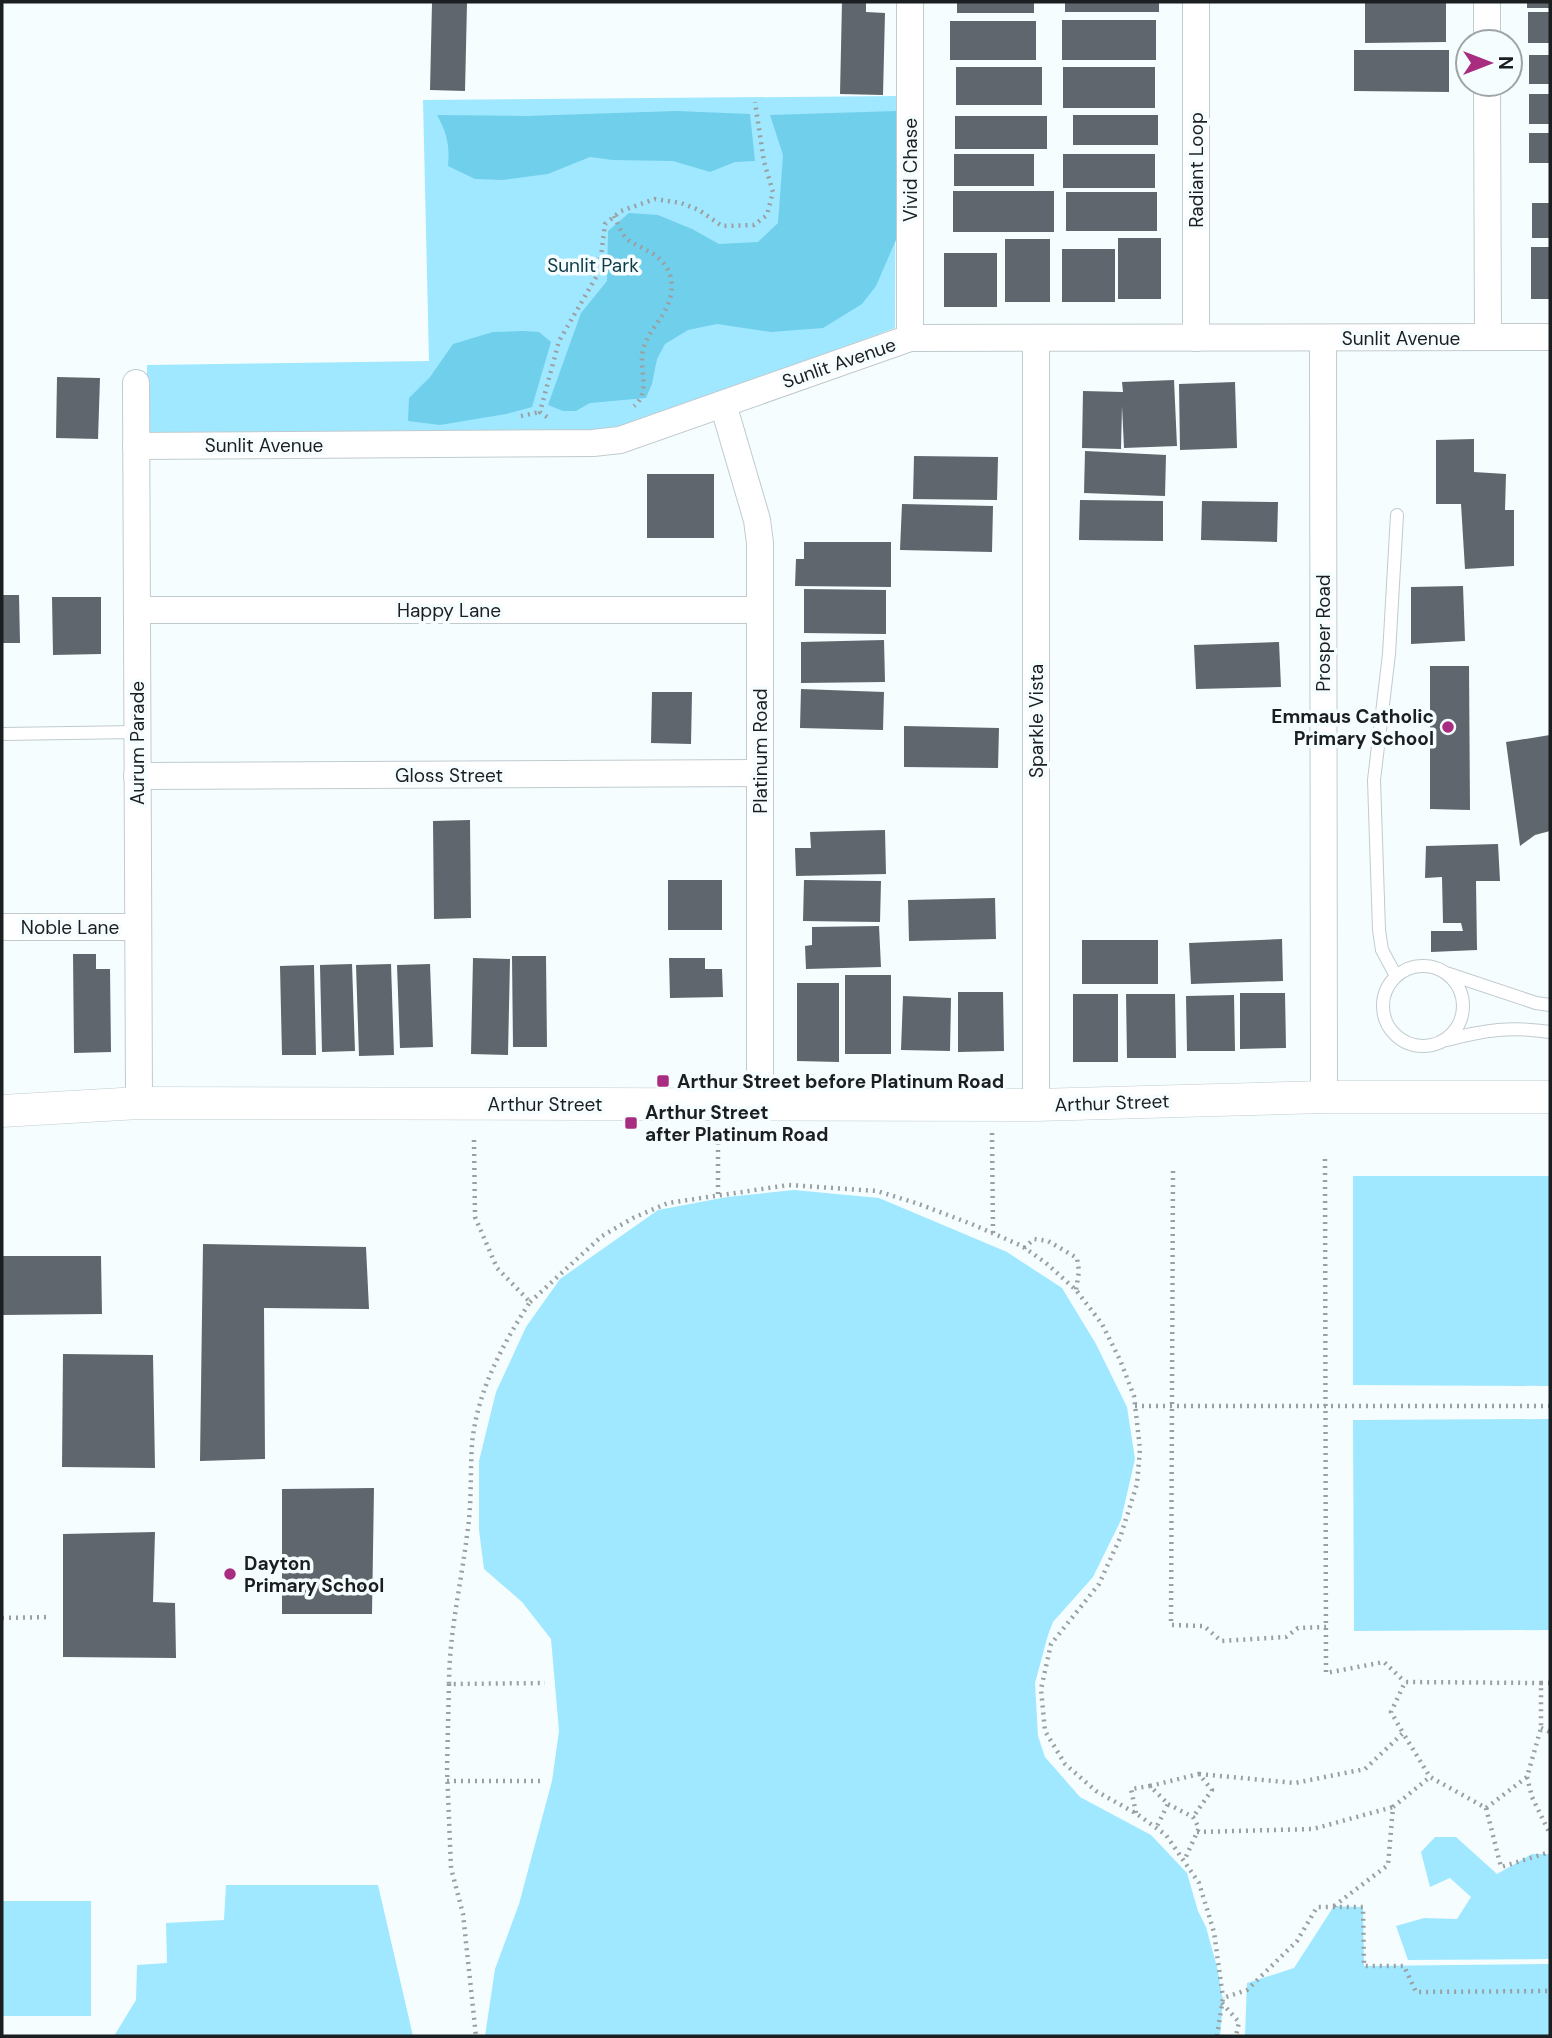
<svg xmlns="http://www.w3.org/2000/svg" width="1552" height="2038" font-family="'DM Sans',sans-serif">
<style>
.green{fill:#a0e8ff}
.forest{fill:#70cfeb}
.building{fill:#5f666d}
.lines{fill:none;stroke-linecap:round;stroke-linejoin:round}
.service-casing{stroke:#c0cbcf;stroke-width:14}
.minor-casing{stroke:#c0cbcf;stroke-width:28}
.tertiary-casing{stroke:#c0cbcf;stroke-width:33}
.path{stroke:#9aa0a2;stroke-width:4.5;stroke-dasharray:2 5;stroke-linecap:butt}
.service{stroke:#fff;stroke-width:12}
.minor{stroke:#fff;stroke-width:26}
.tertiary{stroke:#fff;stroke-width:32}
.poi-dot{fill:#a82c7f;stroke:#f6fdff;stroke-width:2.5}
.labels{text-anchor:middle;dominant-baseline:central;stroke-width:7;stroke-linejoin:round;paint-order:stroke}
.street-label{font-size:19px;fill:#1b1f21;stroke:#f6fdff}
.park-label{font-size:19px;fill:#0e3b47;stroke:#f6fdff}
.poi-label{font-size:19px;font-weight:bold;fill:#1b1f21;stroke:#f6fdff;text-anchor:start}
</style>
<rect width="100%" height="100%" fill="#f6fdff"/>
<g class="green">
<path d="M896,96L895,328L619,432L147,436V365L429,361L423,100Z"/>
<path d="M1353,1176H1550V1386L1353,1385Z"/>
<path d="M794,1190L879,1198L1007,1252L1062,1288L1096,1344L1127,1407L1135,1459L1121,1520L1093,1577L1053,1622L1048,1635L1035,1683L1038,1736L1045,1757L1080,1797L1151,1835L1187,1873L1198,1911L1206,1927L1217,1967L1223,2000L1220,2036H485L495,1969L519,1904L552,1781L559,1731L551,1639L522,1602L484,1569L479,1530V1461L496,1392L526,1327L560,1279L658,1210L727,1197Z"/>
<path d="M1550,1419V1630L1354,1631L1353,1420Z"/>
<path d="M1435,1837H1456L1497,1874L1532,1854H1550V1959L1408,1960L1396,1926L1424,1918L1457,1919L1471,1897L1450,1878L1430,1887L1421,1852Z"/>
<path d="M226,1885H378L413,2036H114L136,2000L137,1965L167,1963L166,1923L224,1920Z"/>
<rect x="2" y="1901" width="89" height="115"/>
<path d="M1334,1906L1363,1907L1364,1966L1550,1964V2036H1245L1247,1983L1294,1968Z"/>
</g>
<g class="forest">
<path d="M676,111L750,114L755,161L735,162L710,172L673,161L613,160L590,157L548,174L503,180L475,179L448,166C450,146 447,133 437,115L526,116Z"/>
<path d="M896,111V240L876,286L862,304L823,328L771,332L717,324L688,330L665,344L657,359L652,384L646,398L590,403L576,411H563L548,405L581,313L607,281L608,231L629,213L658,215L692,229L719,244L758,242L778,223L783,155L770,115Z"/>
<path d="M523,331L539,332L551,342L532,407L506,414L440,425L408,421L409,398L430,377L453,344L493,332Z"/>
</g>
<g class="building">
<path d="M842,2H866V12L885,13L883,95L840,94Z"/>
<rect x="957" y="2" width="77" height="11"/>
<rect x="1065" y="2" width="94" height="10"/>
<rect x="1527" y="2" width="23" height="6"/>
<path d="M432,3H467L465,91L430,90Z"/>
<path d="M1365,3H1446V42L1365,43Z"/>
<rect x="1528" y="12" width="22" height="31"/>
<rect x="1062" y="20" width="94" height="40"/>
<rect x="950" y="21" width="86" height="39"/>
<path d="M1354,50H1449V92L1354,91Z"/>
<rect x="1529" y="55" width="21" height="29"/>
<rect x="956" y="67" width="86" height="38"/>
<rect x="1063" y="67" width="92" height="41"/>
<rect x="1529" y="94" width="21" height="30"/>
<rect x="1073" y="115" width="85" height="30"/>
<rect x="955" y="116" width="92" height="33"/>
<rect x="1529" y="133" width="21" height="30"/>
<rect x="954" y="154" width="80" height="32"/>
<rect x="1063" y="154" width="92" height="34"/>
<rect x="953" y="191" width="101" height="41"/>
<rect x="1066" y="192" width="91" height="39"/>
<rect x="1532" y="203" width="18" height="35"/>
<rect x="1118" y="238" width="43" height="61"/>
<rect x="1005" y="239" width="45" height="63"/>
<rect x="1531" y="247" width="19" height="52"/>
<rect x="1062" y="249" width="53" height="53"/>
<rect x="944" y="253" width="53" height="54"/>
<path d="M57,377L100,378L98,439L56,438Z"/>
<path d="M1174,380L1177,446L1124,448L1122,406L1121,449L1082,448L1083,391L1123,392L1122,382Z"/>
<path d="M1235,382L1237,448L1180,450L1179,384Z"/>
<path d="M1474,439V472L1506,474L1505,510H1514V566L1465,569L1461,504H1436V440Z"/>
<path d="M1085,451L1166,455L1165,496L1084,493Z"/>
<path d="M914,456L998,457L997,500L913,499Z"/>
<rect x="647" y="474" width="67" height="64"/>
<path d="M1080,500L1163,501V541L1079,540Z"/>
<path d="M1202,501L1278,502L1277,542L1201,540Z"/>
<path d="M902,504L993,506L992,552L900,550Z"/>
<path d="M804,542H891V587L795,586L796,559H804Z"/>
<path d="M1463,586L1465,641L1411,644V587Z"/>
<path d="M804,589L886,590V634L804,633Z"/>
<path d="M2,595H19L20,643H2Z"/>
<path d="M52,597H101V654L53,655Z"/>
<path d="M884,640L885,682L801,683V642Z"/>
<path d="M1279,642L1281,687L1196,689L1194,645Z"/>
<path d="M1430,666H1469L1470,810L1430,809Z"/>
<path d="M801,689L884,692L883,730L800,728Z"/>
<path d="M652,692H692L691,744L651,743Z"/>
<path d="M904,726L999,728L998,768L904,767Z"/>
<path d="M1550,735V831L1535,835L1520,846L1506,742Z"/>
<path d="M470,820L471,918L434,919L433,821Z"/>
<path d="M885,830L886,874L796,876L795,848H811L810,832Z"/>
<path d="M1498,844L1500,881H1476L1477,950L1431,952V931H1463L1461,923H1443L1442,877L1425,878L1426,846Z"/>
<rect x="668" y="880" width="54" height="50"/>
<path d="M804,880L881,881L880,922L803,921Z"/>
<path d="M995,898L996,939L909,941L908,900Z"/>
<path d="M879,926L881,967L806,969L805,946L812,945V927Z"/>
<path d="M1282,939L1283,981L1191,984L1189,943Z"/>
<rect x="1082" y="940" width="76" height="44"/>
<path d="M73,954H96V969H110L111,1052L74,1053Z"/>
<path d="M512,956H546L547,1047H513Z"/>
<path d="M473,958L510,959L508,1055L471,1054Z"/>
<path d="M669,958H705V969H722L723,997L670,998Z"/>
<path d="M352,964L355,1051L322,1052L320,965Z"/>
<path d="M391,964L394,1055L359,1056L356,965Z"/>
<path d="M430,964L433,1047L400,1048L397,965Z"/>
<path d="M314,965L316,1055H282L280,966Z"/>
<rect x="845" y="975" width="46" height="79"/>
<path d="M797,983H839V1062L797,1061Z"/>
<path d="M958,992H1003L1004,1051L958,1052Z"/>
<path d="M1240,993H1285L1286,1048L1240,1049Z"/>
<rect x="1073" y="994" width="45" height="68"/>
<path d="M1126,994H1175L1176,1058H1127Z"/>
<path d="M1234,995L1235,1051H1187L1186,996Z"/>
<path d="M903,996L951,998L950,1051L901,1050Z"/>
<path d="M203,1244L366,1247L369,1309L264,1308L265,1459L200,1461Z"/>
<path d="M2,1256H101L102,1314L2,1315Z"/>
<path d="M63,1354L153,1355L155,1468L62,1467Z"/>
<path d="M374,1488L372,1614H282V1489Z"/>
<path d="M155,1532L153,1602L175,1603L176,1658L63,1657V1534Z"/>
</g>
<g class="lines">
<g class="service-casing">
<g id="service">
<path d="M2,734L137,732"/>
<circle cx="1423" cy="1006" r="40"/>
<path d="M1449,974L1536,1003L1550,1005"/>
<path d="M1396,976L1382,950L1379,930L1374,780L1389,654L1397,515"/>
<path d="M1447,1040C1484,1030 1512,1026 1550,1032"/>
</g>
</g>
<g class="minor-casing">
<g id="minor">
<path d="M910,2V338"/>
<path d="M1196,2V338"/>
<path d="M1487,2V42"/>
<path d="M1487,84L1488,337"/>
<path d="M1036,338V1105"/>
<path d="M1323,338L1324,1097"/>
<path d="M136,383L139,1103"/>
<path d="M723,404L757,520L760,543V1104"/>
<path d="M136,446L593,443L620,440L910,338L1550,337"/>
<path d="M137,610H760"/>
<path d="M137,776L760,773"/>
<path d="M2,927H138"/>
</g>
</g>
<g class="tertiary-casing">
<path id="tertiary" d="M2,1111L139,1103L1036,1105L1324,1097H1550"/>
</g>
<g class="path">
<path d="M614,216C618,224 621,233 627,239C633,244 640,246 646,250C666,259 676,277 670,298C665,318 648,330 643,350C638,369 652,391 634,406"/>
<path d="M521,416L540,412"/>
<path d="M547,417L540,412L559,341L599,272L605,224L621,211L655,199L681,203L699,210L722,226L754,225L767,215L773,192L764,162L755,102"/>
<path d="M992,1133L993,1233"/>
<path d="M474,1140L475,1217L497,1268L530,1302C502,1345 477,1392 472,1444C470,1475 472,1505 467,1535C461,1585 449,1634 449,1684L545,1683"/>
<path d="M1325,1159L1326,1673L1384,1662L1405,1682"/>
<path d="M1173,1171L1171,1625L1204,1626L1221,1641L1286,1637L1298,1628L1326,1627"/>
<path d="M718,1194V1140"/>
<path d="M1024,1248L1034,1239L1048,1241L1077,1258L1079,1271L1076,1290"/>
<path d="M530,1302L602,1236L633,1218L668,1203L789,1185L877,1191L919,1204L974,1225L1022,1246L1046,1263L1076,1290L1102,1324L1120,1360L1134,1396L1140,1449L1137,1484L1120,1538L1099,1584L1051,1644L1041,1689L1045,1731L1065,1764L1096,1791L1137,1814L1166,1835L1199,1883L1214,1932L1223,1998"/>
<path d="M1135,1406H1550"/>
<path d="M2,1618L51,1617"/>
<path d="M1541,1683H1550"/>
<path d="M449,1684L447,1769L451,1868L463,1914L476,2036"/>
<path d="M1541,1728L1550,1732"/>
<path d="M1199,1774L1295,1783L1365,1769L1403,1733L1430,1777L1486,1808L1527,1777L1541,1728V1683L1405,1682L1391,1712L1403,1733"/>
<path d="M1527,1777L1532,1797L1550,1834"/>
<path d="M447,1781H545"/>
<path d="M1150,1786L1199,1774L1212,1790L1193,1817"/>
<path d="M1168,1804L1193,1817L1199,1828L1184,1861"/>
<path d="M1486,1808L1501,1867L1550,1852"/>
<path d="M1136,1813L1131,1789L1150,1786L1168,1804L1156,1828"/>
<path d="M1197,1832L1313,1829L1393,1807"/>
<path d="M1334,1906L1388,1865L1393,1807L1430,1777"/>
<path d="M1222,2003L1239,2022L1236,2036"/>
<path d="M1217,2036L1223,1998L1247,1990L1297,1941L1317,1907H1363L1364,1966H1404L1416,1992L1550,1991"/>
</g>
<use href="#service" class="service"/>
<use href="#minor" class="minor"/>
<use href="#tertiary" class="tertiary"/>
</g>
<g class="poi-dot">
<circle cx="1448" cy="727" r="7"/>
<rect x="656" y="1074" width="14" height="14" rx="3.5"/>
<rect x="624" y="1116" width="14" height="14" rx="3.5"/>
<circle cx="230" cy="1574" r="7"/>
</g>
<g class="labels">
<g class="street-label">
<text transform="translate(910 170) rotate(-90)">Vivid Chase</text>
<text transform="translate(1196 170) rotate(-90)">Radiant Loop</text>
<text x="1401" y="338">Sunlit Avenue</text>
<text transform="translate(839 363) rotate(-19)">Sunlit Avenue</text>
<text x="264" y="445">Sunlit Avenue</text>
<text x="449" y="610">Happy Lane</text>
<text transform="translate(1323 633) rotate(-90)">Prosper Road</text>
<text transform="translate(1036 721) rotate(-90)">Sparkle Vista</text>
<text transform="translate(137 743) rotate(-90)">Aurum Parade</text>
<text transform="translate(760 751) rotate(-90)">Platinum Road</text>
<text x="449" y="775">Gloss Street</text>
<text x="70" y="927">Noble Lane</text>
<text transform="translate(1112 1103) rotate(-2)">Arthur Street</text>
<text x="545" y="1104">Arthur Street</text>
</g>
<g class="park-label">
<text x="593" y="265">Sunlit Park</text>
</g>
<g class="poi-label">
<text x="1434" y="716" text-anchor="end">Emmaus Catholic<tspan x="1434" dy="22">Primary School</tspan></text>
<text x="677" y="1081">Arthur Street before Platinum Road</text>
<text x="645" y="1112">Arthur Street<tspan x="645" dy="22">after Platinum Road</tspan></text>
<text x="244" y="1563">Dayton<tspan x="244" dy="22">Primary School</tspan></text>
</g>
</g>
<rect width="1552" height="2038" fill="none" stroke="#1b1f21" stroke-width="7"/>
<g transform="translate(1489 63) rotate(90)"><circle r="33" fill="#f6fdff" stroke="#9ea4a6" stroke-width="2"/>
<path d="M0-5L12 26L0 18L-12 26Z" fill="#a82c7f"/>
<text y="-10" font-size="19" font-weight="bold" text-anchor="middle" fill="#1b1f21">N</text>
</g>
</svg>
